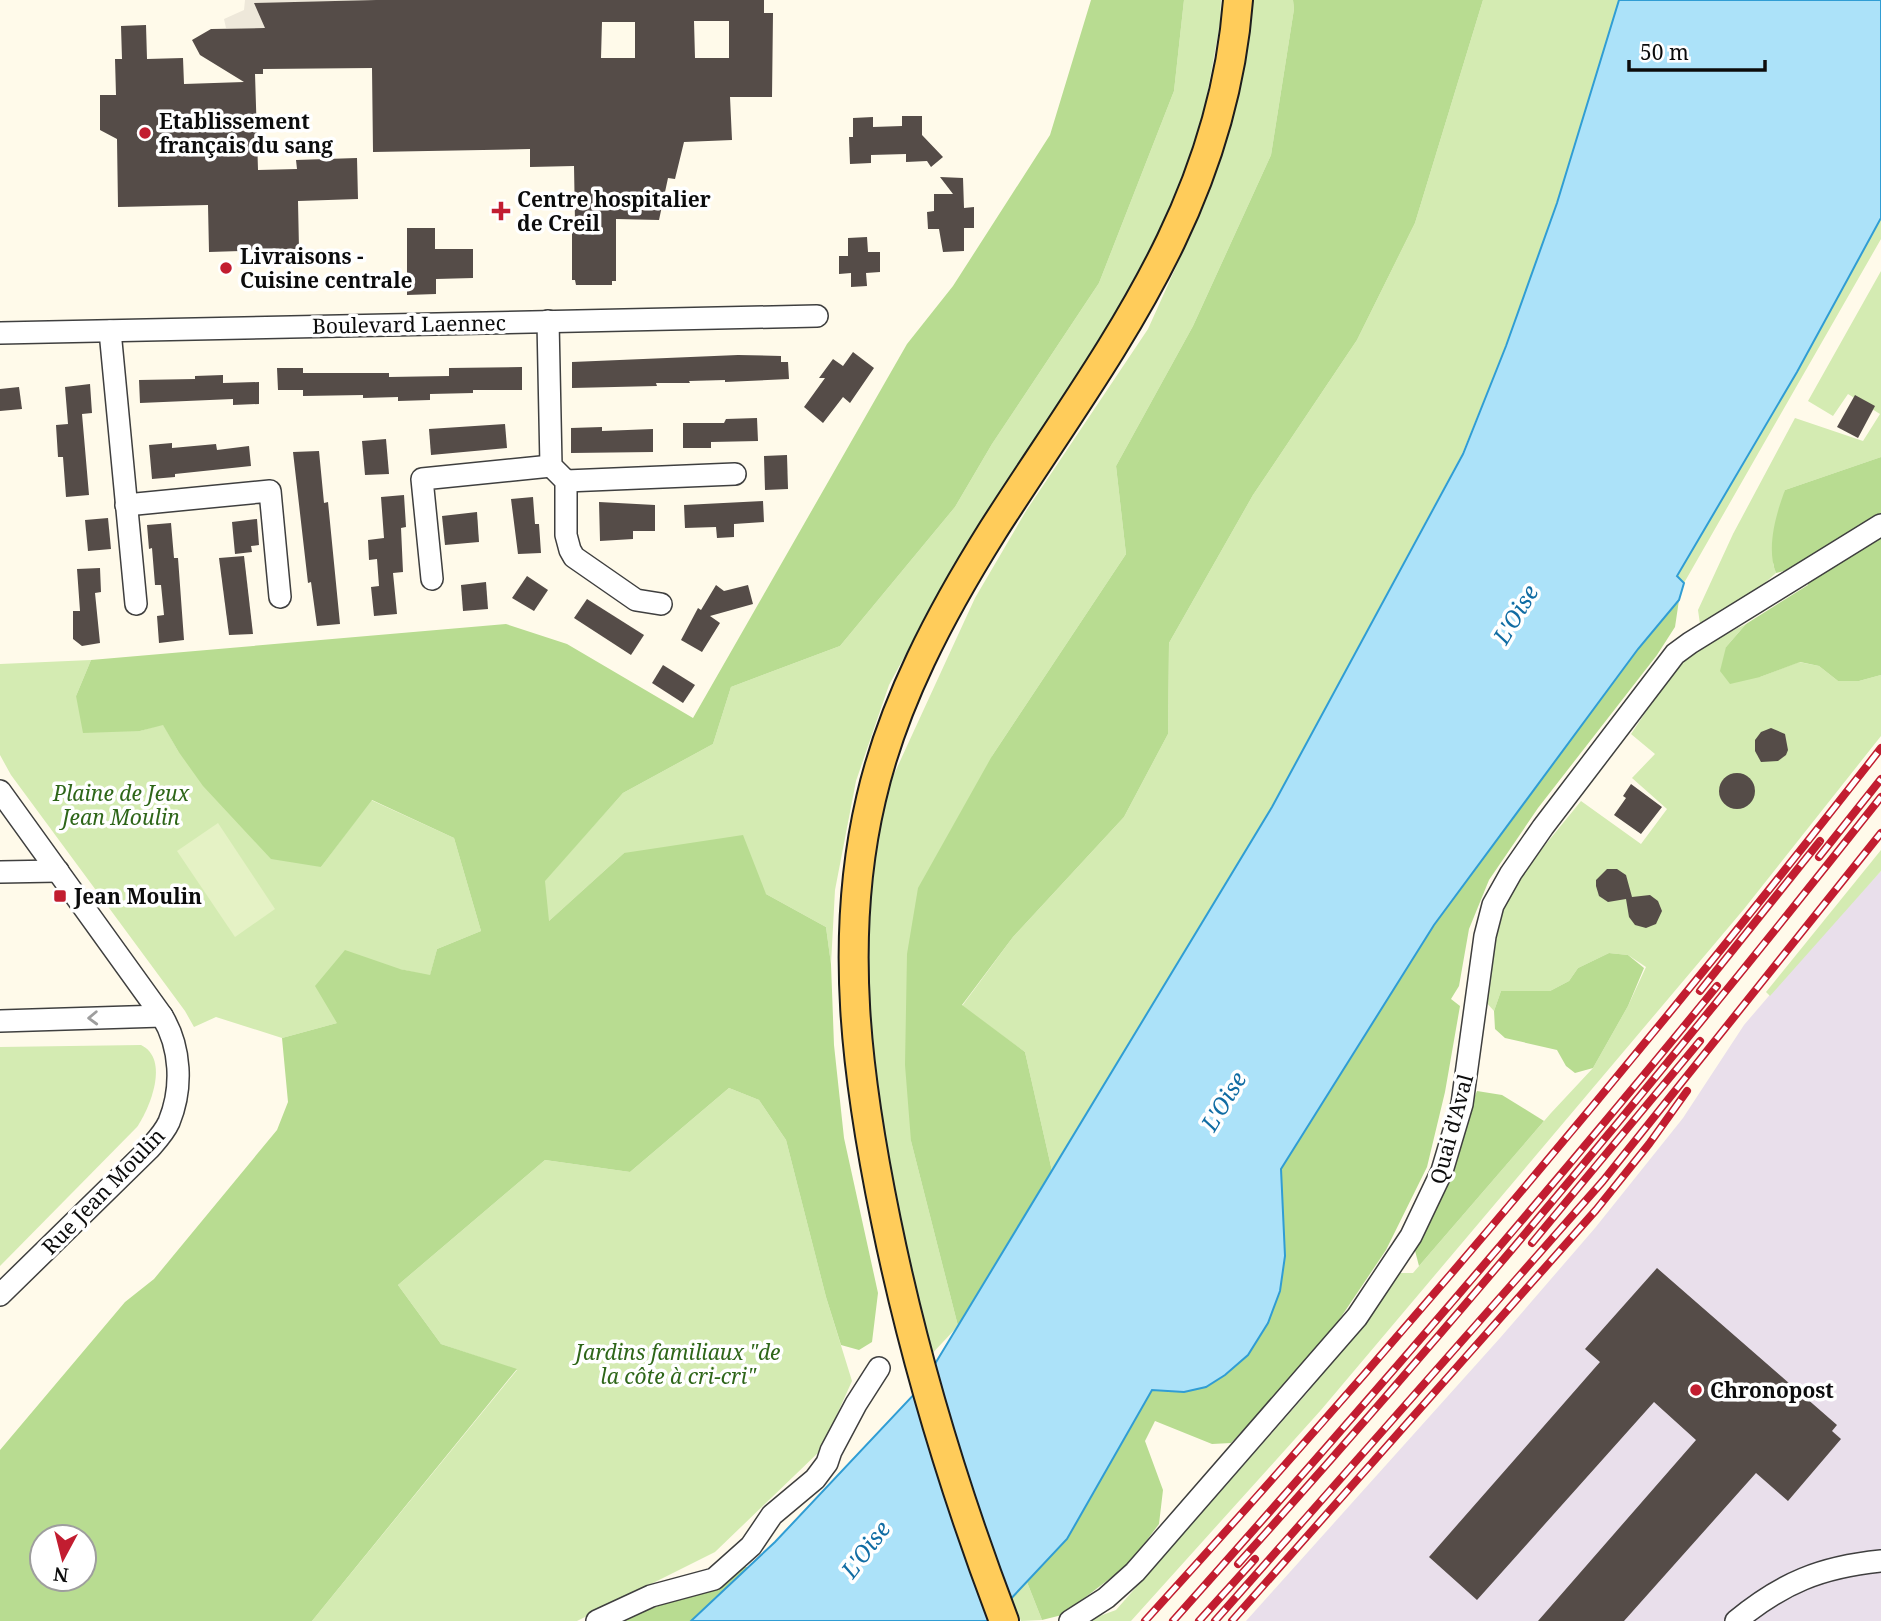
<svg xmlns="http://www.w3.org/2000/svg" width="1881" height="1621" font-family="'Noto Serif',serif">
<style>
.industrial{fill:#e9dfeb}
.green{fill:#d4ebb2}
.forest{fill:#b8dc91;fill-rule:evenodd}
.pitch{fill:#e5f2c5}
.plaza{fill:#eee8da}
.water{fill:#ace2f9;stroke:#309dd4;stroke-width:2}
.building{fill:#554c48;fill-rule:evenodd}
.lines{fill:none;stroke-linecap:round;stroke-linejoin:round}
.minor-casing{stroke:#3f3f3f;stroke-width:24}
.major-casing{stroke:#1d1d1d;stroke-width:32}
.minor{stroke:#fff;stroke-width:21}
.major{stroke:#ffcc5a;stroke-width:28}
.rail-casing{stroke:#c21d30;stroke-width:8}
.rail{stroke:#fff;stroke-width:5;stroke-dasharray:16;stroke-linecap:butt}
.oneway{stroke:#9e9e9e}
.poi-dot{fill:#c21d30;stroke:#fff;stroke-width:2.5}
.labels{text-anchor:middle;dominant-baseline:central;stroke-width:7;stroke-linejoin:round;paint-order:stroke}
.poi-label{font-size:21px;font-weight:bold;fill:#0c0c0c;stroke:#fff;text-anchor:start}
.street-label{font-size:21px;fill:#0c0c0c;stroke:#fff}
.park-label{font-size:21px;font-style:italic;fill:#2e6619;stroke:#fff}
.water-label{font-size:23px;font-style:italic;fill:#106ca3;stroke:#fff}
</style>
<rect width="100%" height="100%" fill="#fffaea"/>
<path class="industrial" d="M1881,871V1621H1246L1500,1338L1595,1228L1683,1118L1744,1025L1809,949Z"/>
<g class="green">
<path d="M1184,0H1221L1220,24L1203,117L1181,189L1158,242L1107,328L944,584L889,685L856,781L835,890L831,964L826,927L766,894L624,853L548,922L544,881L623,793L713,744L731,687L840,646L955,507L992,444L1099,283L1174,91Z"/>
<path d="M1248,0H1293L1294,9L1271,155L1193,326L1116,466L1126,554L992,756L911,1141L958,1326L928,1358L879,1137L865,1041L868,887L884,796L975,598L1026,511L1148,329L1203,207L1233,116L1243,57Z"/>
<path d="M1483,0H1620L1557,203L1506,346L1462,454L1272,807L1052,1171L1025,1052L962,1006L1013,937L1124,817L1168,734L1169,643L1253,495L1357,340L1415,223Z"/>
<path d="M1881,218V239L1684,583L1676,576L1797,372Z"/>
<path d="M1881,271V457L1785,490L1773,564L1776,573L1757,590L1700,624L1698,610L1733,534L1795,418L1863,441L1880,414L1848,394L1833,416L1808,401Z"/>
<path d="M1746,624L1726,647L1760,677L1799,662L1819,666L1838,681H1859L1881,675V736L1744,909L1321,1410L1131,1621H1086L1116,1610L1308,1392L1398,1273H1413L1551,1113L1593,1068L1628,1006L1646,967L1628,955L1609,953L1578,968L1569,981L1550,991H1501L1494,1011L1485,1001C1486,986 1484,967 1487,952C1501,891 1543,849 1581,801L1641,844L1667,809L1632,778L1655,754L1631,734L1684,655Z"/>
<path d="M91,660L76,696L140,731L163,724L178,751L321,867L371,800L454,838L481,931L437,949L430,976L400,969L337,1023L282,1038L216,1017L194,1027L185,1011L11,775L0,755V664Z"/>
<path d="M1881,850V871L1770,996L1766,992Z"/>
<path d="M141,1045C170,1059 150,1108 137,1127L0,1266V1047Z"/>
<path d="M729,1088L759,1100L786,1140L826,1297L852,1381L821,1450L715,1552L577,1621H312L517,1370L441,1344L398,1285L545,1160L630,1172Z"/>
<path d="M1027,1582L1042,1620L1021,1621L1011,1599Z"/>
</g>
<g class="forest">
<path d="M1091,0H1184L1174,91L1099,283L992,444L955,507L840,646L731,687L713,744L623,793L545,881L549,921L624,853L743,835L766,894L826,927L831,964L834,1045L844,1138L878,1293L872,1342L859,1350L841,1345L826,1297L786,1140L759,1100L729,1088L630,1172L545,1160L398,1285L441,1344L517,1369L312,1621H0V1450L125,1302L154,1279L277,1130L288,1102L282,1038L337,1023L315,986L345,950L400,969L430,975L437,949L481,931L454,838L372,800L321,867L271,859L203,786L178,751L163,725L140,731L83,733L76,696L91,660L506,624L567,644L693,718L907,344L953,286L1050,135ZM42,1537H84V1579H42Z"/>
<path d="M1293,0H1483L1415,223L1357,340L1253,495L1169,643L1168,734L1124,817L1013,937L962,1005L1025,1052L1052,1171L958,1326L911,1141L905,1065L907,954L918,888L992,756L1126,554L1116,466L1193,326L1271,155L1294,9Z"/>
<path d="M1881,457V675L1859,681H1838L1819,666L1800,662L1760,677L1730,684L1720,671L1726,647L1746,624L1808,585L1809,576L1799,567L1776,573C1766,548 1776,514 1785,490Z"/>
<path d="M1679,600L1675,627L1657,655L1538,808L1489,880L1469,929L1459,986L1451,999L1460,1006L1445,1092L1427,1167L1386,1250L1337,1323L1264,1408L1231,1443L1212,1444L1155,1421L1145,1441L1163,1490L1159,1524L1129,1564L1062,1615L1042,1620L1027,1582L1067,1539L1152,1389L1184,1392L1285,1256L1281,1169L1434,925L1638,649Z"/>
<path d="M1609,953L1628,955L1644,968L1628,1006L1593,1068L1575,1073L1566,1066L1557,1050L1505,1038L1495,1029L1494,1011L1501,991H1550L1569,981L1578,968Z"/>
<path d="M1477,1091L1502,1095L1544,1121L1419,1266L1413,1243Z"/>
<path d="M740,1565L753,1569L708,1621H618L669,1602Z"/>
</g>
<path class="pitch" d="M218,823L275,909L235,937L177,851Z"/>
<path class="plaza" d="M245,0H376L257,3L256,6L270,28H226L224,19L244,10Z"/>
<path class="water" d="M1619,0H1881V218L1797,372L1677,576L1684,583L1679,600L1638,649L1434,925L1281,1169L1285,1256L1280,1291L1268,1323L1248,1355L1225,1375L1206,1387L1184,1392L1152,1390L1067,1539L990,1621H691L775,1542L921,1387L1272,807L1463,454L1506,346L1557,203Z"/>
<g class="building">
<path d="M376,0H764V13H773L772,97H730L732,140L684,142L675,179L668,178L659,220L616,219V281H612V285H576L575,280H572V222H575L574,166L530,167V149L373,152L372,68L263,69V74H255L258,170L297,169L296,160L357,158L358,199L298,201L299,249L209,252L208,205L118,207L117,139L100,130V95H116L115,59H122L121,26L146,25L147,59L183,58L184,84L244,82L200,55L192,40L211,29L265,28L254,3ZM694,21H729V58H695ZM602,22H635V58H601Z"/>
<path d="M902,116H922V135L943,157L931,167L927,161L906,162V154L871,155V163L850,164L849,137H853V118L873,117V127L902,126Z"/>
<path d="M940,177L963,178L964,208L974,207V228H964V251L943,252L939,229H928L927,212L934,211V194H953Z"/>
<path d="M407,228H435V249H473V278L436,279V294L407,295Z"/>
<path d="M867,237L868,252H880V272L866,273L867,286L851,287V273L839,274V256H848V238Z"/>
<path d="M853,352L874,368L850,403L843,397L823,423L804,407L825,378H819L833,359L843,366Z"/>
<path d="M738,355L781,356V362H788L789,379L725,382V380L689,381L690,383H656L657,386L572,388V362Z"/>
<path d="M522,367V390H473V393L430,394V400L398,401V397L363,398V395L303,396V390H278L277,368H303V373H389V377L449,376V368Z"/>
<path d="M223,375V383L259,382V404L233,405V399L140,403L139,380L195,379V376Z"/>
<path d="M90,384L92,413L82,414L89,495L66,497L63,457H58L56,425L68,424L65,387Z"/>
<path d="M19,387L22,409L0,411V389Z"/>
<path d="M1855,395L1875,406L1858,438L1837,427Z"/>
<path d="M757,418L758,441L711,442V448H683V423H724L726,419Z"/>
<path d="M505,424L507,448L431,455L429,429Z"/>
<path d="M602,427V431L653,429V452L571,453V428Z"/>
<path d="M386,439L389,474L365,475L362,441Z"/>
<path d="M172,443V448L216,444L217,450L249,446L251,466L175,474V477L152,479L149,445Z"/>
<path d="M319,451L324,503L328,502L340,624L317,626L311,582L308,583L293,452Z"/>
<path d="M787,455L788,489L765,490L764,456Z"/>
<path d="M404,495L406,527L401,528L403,572L393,573L397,614L374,616L371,587L379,586L377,559L369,560L368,540L384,538L381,497Z"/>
<path d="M533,497L535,524H539L541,553L518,554L511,499Z"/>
<path d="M763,501L764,522L734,524V537L717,538L716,527L685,528L684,505Z"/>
<path d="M599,502L655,505V531H633V539L600,541Z"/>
<path d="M477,512L479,542L445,545L442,516Z"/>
<path d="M108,518L111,549L88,551L85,520Z"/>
<path d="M257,519L259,545L251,546L252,552L235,554L232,522Z"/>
<path d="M171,523L174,558H178L184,640L159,643L157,616L164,615L161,585H155L152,548L149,549L147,525Z"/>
<path d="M244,556L253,634L229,635L219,558Z"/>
<path d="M100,568L101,592L95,593L100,643L82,646L73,639V611H80L77,569Z"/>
<path d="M527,576L548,590L534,611L512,598Z"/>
<path d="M486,582L488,609L463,611L461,585Z"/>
<path d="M716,585L724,591L748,585L753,604L710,616L720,623L702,652L681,640L698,608L701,610Z"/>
<path d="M587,599L644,635L631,655L574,618Z"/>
<path d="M663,665L695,685L683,703L652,683Z"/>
<path d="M1771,728L1785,734L1788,750L1786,755L1778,761L1761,762L1755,751V740L1761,732Z"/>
<circle cx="1737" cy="791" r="18"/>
<path d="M1631,784L1662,807L1641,834L1614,815L1626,798L1623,796Z"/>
<path d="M1607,869H1617L1626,875L1632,897L1650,895L1658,901L1662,911L1656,924L1646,928L1635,925L1629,917L1626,899L1608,902L1599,896L1596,886V880Z"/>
<path d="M1657,1268L1837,1425L1832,1431L1841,1439L1788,1501L1756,1473L1624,1621H1538L1696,1440L1654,1402L1477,1600L1429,1557L1600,1362L1585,1349Z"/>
</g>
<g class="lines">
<g class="minor-casing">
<g id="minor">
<path d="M548,321L551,466L566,481V535L570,550L574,557L636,600L661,604"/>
<path d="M110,331L136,604"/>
<path d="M0,333L817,316"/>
<path d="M566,481L735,474"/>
<path d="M126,505L270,491L280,597"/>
<path d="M432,579L422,479L551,466"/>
<path d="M0,791L162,1016C181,1047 183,1088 169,1122C164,1133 156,1141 149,1149L0,1295"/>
<path d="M0,872L58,871"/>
<path d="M0,1021L162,1016"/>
<path d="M597,1621L651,1596L714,1579L751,1546L772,1515L815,1479L827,1463L831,1451L856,1404L879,1368"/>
<path d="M1070,1621L1106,1598L1135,1572L1357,1317L1411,1236L1442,1171L1462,1104L1485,936L1493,905L1511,873L1543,827L1675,654L1690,643L1881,525"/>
<path d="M1736,1621C1782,1583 1821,1567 1881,1561"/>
</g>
</g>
<g class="major-casing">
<path id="major" d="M1004,1621C954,1490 914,1358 886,1221C857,1080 838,940 871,799C893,703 941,613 993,530C1103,358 1222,213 1238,0"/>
</g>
<use href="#minor" class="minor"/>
<use href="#major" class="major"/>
<g class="rail-casing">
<g id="rail">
<path d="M1819,857L1881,779"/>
<path d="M1700,991L1820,841"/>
<path d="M1532,1243L1700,1041"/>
<path d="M1238,1564C1461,1316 1674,1059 1881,797"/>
<path d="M1145,1621C1401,1339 1647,1048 1881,748"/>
<path d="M1173,1621C1358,1413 1541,1202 1717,986"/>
<path d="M1199,1621L1255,1559"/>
<path d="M1215,1621L1603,1181L1881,833"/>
<path d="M1232,1621L1596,1210L1649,1144L1687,1091"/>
</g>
</g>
<use href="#rail" class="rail"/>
</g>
<defs><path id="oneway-chevron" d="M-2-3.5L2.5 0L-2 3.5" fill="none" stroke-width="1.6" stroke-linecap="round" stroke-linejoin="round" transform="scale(1.75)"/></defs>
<use class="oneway" href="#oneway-chevron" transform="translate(93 1018) rotate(178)"/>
<g class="poi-dot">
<circle cx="145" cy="133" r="7"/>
<path d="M497.5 200.5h7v7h7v7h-7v7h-7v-7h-7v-7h7z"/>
<circle cx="226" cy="268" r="7"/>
<rect x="53" y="889" width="14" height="14" rx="3.5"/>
<circle cx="1696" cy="1390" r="7"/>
</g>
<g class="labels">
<g class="poi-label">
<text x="159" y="121">Etablissement<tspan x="159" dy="24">français du sang</tspan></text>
<text x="517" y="199">Centre hospitalier<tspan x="517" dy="24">de Creil</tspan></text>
<text x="240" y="256">Livraisons -<tspan x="240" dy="24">Cuisine centrale</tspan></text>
<text x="74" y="896">Jean Moulin</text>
<text x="1710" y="1390">Chronopost</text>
</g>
<g class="street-label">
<text transform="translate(409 324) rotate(-1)">Boulevard Laennec</text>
<text transform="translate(1451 1129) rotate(-75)">Quai d'Aval</text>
<text transform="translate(103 1191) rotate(-46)">Rue Jean Moulin</text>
</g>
<g class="park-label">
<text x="121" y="793">Plaine de Jeux<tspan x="121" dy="24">Jean Moulin</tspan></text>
<text x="678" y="1352">Jardins familiaux "de<tspan x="678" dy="24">la côte à cri-cri"</tspan></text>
</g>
<g class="water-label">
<text transform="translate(1515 614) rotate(-59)">L'Oise</text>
<text transform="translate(1223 1101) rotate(-59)">L'Oise</text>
<text transform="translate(865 1549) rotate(-53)">L'Oise</text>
</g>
</g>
<g transform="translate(63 1558) rotate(187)"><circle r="33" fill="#ffffff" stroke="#9e9e9e" stroke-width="2"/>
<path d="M0-5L12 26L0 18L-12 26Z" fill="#c21d30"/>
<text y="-10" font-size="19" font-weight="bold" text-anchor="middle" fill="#0c0c0c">N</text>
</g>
<path d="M1629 60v10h136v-10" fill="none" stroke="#0c0c0c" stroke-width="3.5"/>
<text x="1640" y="60" font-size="21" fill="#0c0c0c" stroke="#ffffff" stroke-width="5" paint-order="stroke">50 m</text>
</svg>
